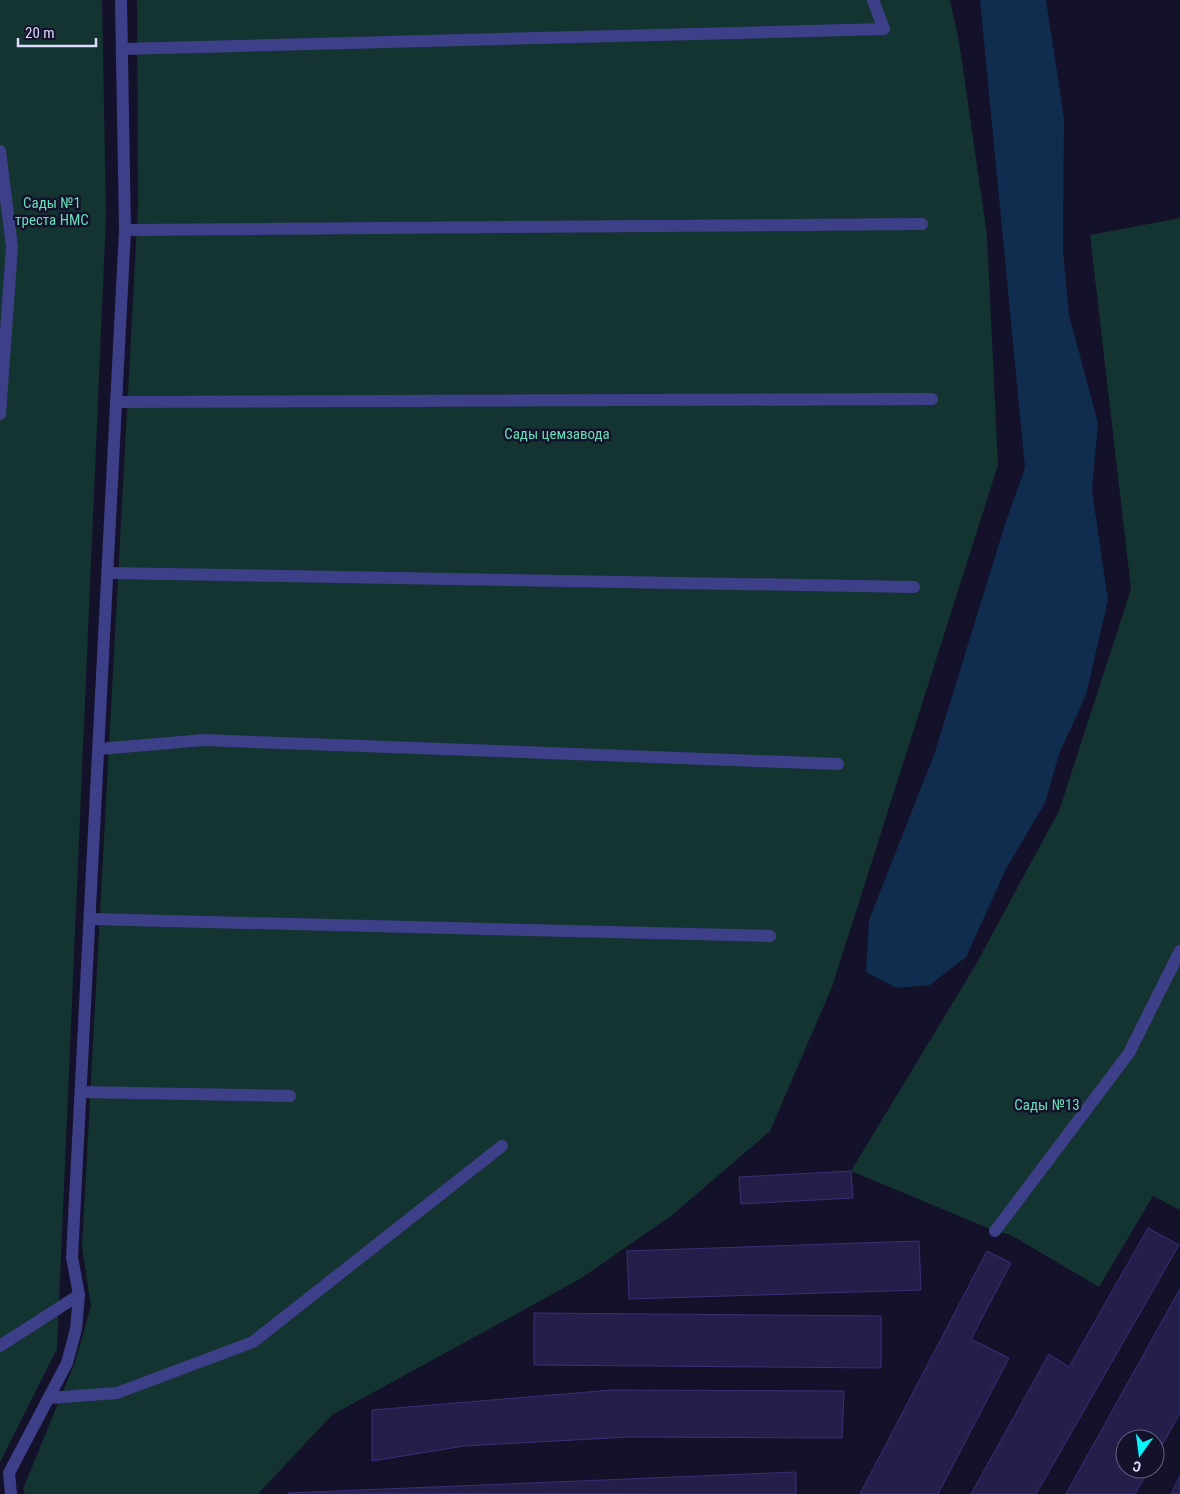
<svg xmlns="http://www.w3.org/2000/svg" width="1180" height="1494" font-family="'Roboto Condensed',sans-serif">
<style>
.green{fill:#143431}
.water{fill:#102c4f}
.building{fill:#241e4b;stroke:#393076}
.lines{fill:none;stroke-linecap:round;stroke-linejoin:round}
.minor{stroke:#3d3f88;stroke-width:12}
.labels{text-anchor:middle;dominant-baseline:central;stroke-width:5;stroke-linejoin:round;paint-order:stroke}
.park-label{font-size:15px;fill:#66dfb9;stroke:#14112a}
</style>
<rect width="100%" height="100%" fill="#14112a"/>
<g class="green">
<path d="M0,0H102L106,216L57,1349L0,1462Z"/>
<path d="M137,0H950L959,41L987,235L998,465L832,987L770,1131L671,1216L580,1279L332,1415L258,1494H25L23,1489L75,1362L91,1306L82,1247L138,207Z"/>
<path d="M1180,218V1210L1153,1196L1099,1287L1011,1235L995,1231L851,1171L975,966L1059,811L1131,589L1090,235Z"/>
</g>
<path class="water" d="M980,0H1046L1064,118L1063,250L1069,315L1098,423L1092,490L1108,600L1086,695L1059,754L1045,803L1007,867L966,957L930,985L897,988L866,972L869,920L934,755L1005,524L1025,468Z"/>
<g class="building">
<path d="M851,1171L853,1198L741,1204L739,1177Z"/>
<path d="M1148,1228L1179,1245L1036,1494H971L1049,1354L1069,1367Z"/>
<path d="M919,1241L921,1290L629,1299L627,1251Z"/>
<path d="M987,1251L1011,1263L971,1339L1009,1358L938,1494H860Z"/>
<path d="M1180,1289V1413L1155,1458V1439H1125V1469H1149L1135,1494H1066Z"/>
<path d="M534,1313L881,1316V1368L534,1365Z"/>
<path d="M612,1390L844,1391L842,1438L629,1437L464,1446L372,1461V1410Z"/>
<path d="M796,1472V1494L288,1493L507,1484Z"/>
<path d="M1180,1476V1494H1171Z"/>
</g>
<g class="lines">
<g class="minor">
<path d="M122,49L884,29L873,0"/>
<path d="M0,151L12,247L0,414"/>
<path d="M125,230L922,224"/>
<path d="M116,402L932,399"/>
<path d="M108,573L914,587"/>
<path d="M99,749L204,740L838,764"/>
<path d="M90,919L770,936"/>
<path d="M81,1092L290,1096"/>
<path d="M995,1231L1129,1053L1180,951"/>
<path d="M0,1346L79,1295"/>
<path d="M49,1398L117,1393L253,1342L502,1146"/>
<path d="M11,1494L9,1473L67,1363L76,1329L79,1295L72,1257L125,230L121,0"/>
</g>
</g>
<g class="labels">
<g class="park-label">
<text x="52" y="203">Сады №1<tspan x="52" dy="17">треста НМС</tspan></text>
<text x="557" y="434">Сады цемзавода</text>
<text x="1047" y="1105">Сады №13</text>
</g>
</g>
<g transform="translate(1140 1454) rotate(194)"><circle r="24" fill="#14112a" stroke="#64627f"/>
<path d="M0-4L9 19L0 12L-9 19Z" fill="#0bf2fb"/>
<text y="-8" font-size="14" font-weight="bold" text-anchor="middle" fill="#dcdbfe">С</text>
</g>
<path d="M18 38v8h78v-8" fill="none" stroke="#dcdbfe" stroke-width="2.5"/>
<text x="25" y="38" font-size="15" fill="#dcdbfe" stroke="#14112a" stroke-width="4" paint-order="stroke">20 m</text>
</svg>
